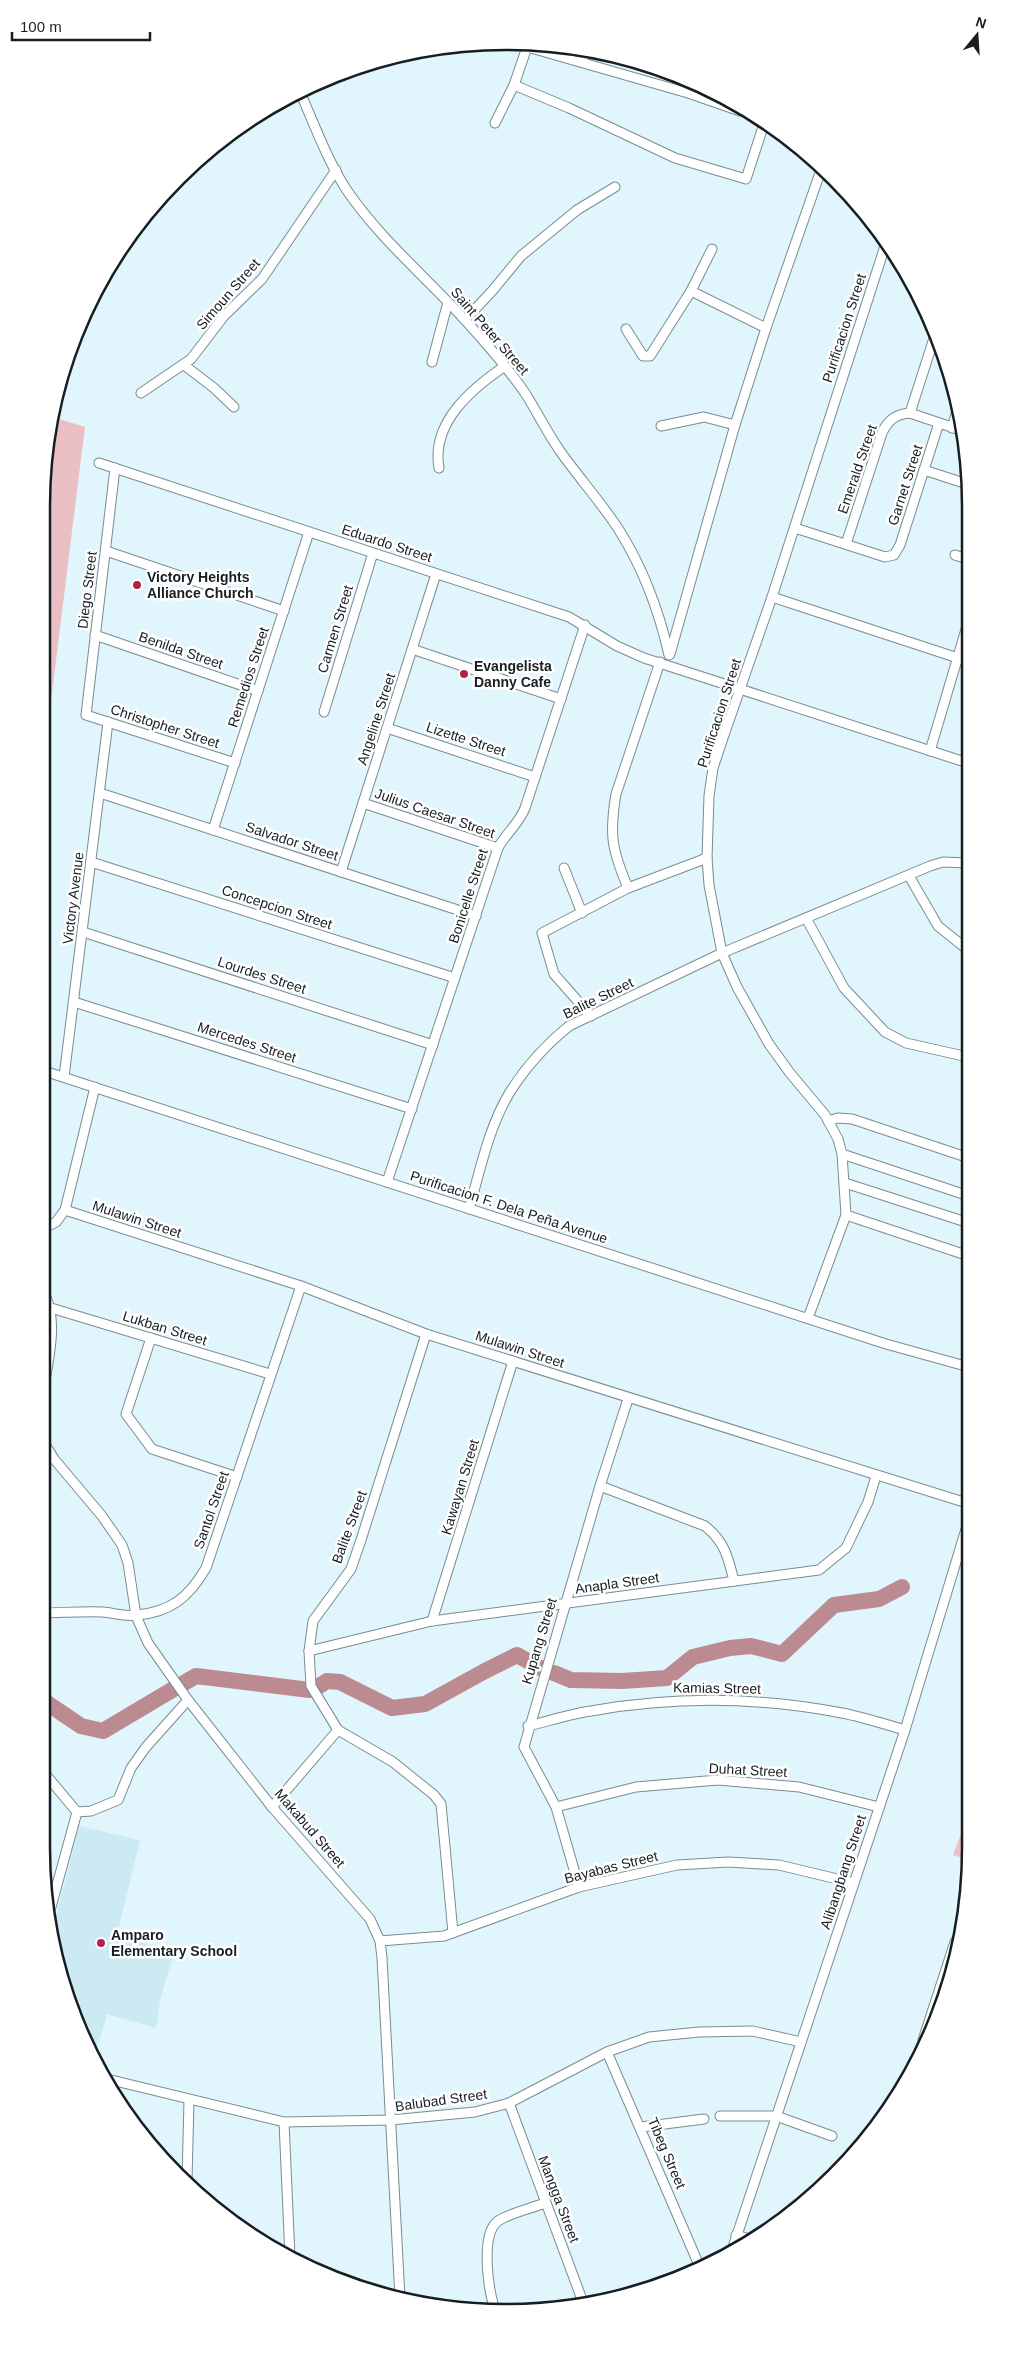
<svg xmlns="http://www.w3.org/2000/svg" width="1012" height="2354" font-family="Arial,sans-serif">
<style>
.built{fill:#cceaf4}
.green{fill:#ebc0c5}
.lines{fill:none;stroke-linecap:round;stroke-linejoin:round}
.river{stroke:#bb8b91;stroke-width:16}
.minor-casing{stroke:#798c92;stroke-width:11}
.minor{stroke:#fff;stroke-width:9}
.poi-dot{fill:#b3224c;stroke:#fff;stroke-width:2}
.labels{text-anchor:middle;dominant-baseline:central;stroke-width:5;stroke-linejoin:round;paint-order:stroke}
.street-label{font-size:14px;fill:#171e21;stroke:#fff}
.poi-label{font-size:14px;font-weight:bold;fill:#171e21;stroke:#fff;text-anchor:start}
.rim{fill:none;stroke:#171e21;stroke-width:2.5}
</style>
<rect width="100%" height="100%" fill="#e0f5fc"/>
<path class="built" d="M79,1826L140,1840L117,1934L174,1953L160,2000L156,2028L107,2014L94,2060L66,1998L54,1925Z"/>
<g class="green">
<path d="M56,418L85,427L41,781V506Z"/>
<path d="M971,1807L969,1860L953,1855Z"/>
</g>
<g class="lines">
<g class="river">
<path d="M554,1673L571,1680L622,1681L667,1678L693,1657L730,1648L751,1646L782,1654L834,1605L879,1599L902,1587"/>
<path d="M184,1683L196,1676L310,1690"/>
<path d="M316,1688L327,1681L340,1682L392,1708L425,1704L485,1671L517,1655L540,1668"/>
<path d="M41,1699L81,1726L103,1731L177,1687"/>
</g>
<g class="minor-casing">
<g id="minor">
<path d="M517,44L688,93L740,111"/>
<path d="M582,62L586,50"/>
<path d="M514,85L569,108L675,158L746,179L764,124"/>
<path d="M299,90C314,123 326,158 346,189C379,238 426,277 465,320C487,344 509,369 527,396C538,414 548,434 560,451C579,478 601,502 619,530C643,568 659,611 669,655"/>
<path d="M495,123L514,85L527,47"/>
<path d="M691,291L766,328"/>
<path d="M465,320L493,290L521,256L577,210L615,187"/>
<path d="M626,329L643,356H650L691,291L712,249"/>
<path d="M432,362L448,302"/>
<path d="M184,365L214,388L234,407"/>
<path d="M141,393L191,359L224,316L262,279L336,170"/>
<path d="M910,413L936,332"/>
<path d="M661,426L704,417L735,425"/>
<path d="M952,428L957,411"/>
<path d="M99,463L569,617L617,646L644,658L968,763"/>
<path d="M115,468L86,715L235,763"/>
<path d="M439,468C431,423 471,389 505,366"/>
<path d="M924,470L967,484"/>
<path d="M795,528L885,557L894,555L900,545L939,423"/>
<path d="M846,544L882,433C888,420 896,414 910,413L963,431"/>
<path d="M106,551L284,611"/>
<path d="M955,555L967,559"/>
<path d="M772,597L967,661"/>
<path d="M95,635L258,691"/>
<path d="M412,649L561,699"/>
<path d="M670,654L735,425L766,328L821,170"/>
<path d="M324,712L373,553"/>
<path d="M387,728L535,777"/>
<path d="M930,751L967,626"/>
<path d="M100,793L476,916"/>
<path d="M363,803L498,848"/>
<path d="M213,830L309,532"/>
<path d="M91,862L455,978"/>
<path d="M564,868L582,913"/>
<path d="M341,872L436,574"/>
<path d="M909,876L938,926L968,950"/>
<path d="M628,888C612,850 609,835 616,794L660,662"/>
<path d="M806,918L844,988L885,1032L906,1043L968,1057"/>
<path d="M83,932L433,1045"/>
<path d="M74,1002L412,1109"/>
<path d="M591,1016L554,974L542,933L628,888L707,858"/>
<path d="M41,1070L886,1344L969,1367"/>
<path d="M64,1077L108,722"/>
<path d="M828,1121L838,1118L852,1119L969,1158"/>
<path d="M842,1154L969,1196"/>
<path d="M387,1182L498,848C505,834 519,824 525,808L585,625"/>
<path d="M845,1183L969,1223"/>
<path d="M469,1209C480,1171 489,1126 510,1092C525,1068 547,1044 569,1026L722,953L930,866L943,862L968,863"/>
<path d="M65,1210L301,1286L426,1334L970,1504"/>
<path d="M846,1215L966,1255L969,1253"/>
<path d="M41,1230L56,1222L65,1210L95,1087"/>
<path d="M51,1308L270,1374"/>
<path d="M808,1318L846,1215L842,1154L838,1139L825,1115L790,1073L769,1044L737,987L722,953L709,885L707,858L709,796L713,768L724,735L772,597L886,243"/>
<path d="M426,1334L361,1540L351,1569L313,1621L309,1651L311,1686L338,1730L393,1762L434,1795L441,1804L453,1933"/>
<path d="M151,1338L126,1414L152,1449L237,1477"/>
<path d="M41,1403C46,1368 62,1319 41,1288"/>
<path d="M41,1431L46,1446L54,1459L102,1516L122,1545L128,1563L136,1616L148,1643L188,1700L272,1807L370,1919L380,1941L382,1958L400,2298"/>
<path d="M600,1486L705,1526C725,1542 728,1557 734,1581"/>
<path d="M41,1613C61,1613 82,1611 103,1612C114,1613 126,1617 137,1615C171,1612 189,1597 206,1568L301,1286"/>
<path d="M432,1621L513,1361"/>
<path d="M309,1651L432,1621L819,1570L846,1548L868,1502L876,1476"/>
<path d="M528,1726C549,1721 570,1714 591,1711C675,1696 759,1697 842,1713C863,1717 884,1724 905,1730"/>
<path d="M41,1769L77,1812"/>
<path d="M272,1807L338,1730"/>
<path d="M556,1807L636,1787L718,1780L799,1787L879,1807"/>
<path d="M579,1887L556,1807L524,1747L600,1486L628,1399"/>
<path d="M51,1907L77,1812L91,1811L118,1800L131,1768L146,1747L188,1700"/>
<path d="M380,1941L444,1936L579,1887L677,1865L728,1862L779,1865L854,1883"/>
<path d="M923,2040L955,1942"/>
<path d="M607,2052L699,2265"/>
<path d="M103,2078L284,2122L391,2120L475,2112L509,2103L607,2052L649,2037L699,2032L753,2031L801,2042"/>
<path d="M509,2103L584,2305"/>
<path d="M720,2116H776L832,2136"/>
<path d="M284,2122L290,2257"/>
<path d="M641,2127L704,2119"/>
<path d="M187,2180L189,2101"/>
<path d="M736,2235L753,2240"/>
<path d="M731,2253L905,1730L970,1516"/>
<path d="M496,2312C488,2294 480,2234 498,2221C508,2214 532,2208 545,2203"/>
</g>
</g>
<use href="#minor" class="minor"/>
</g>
<g class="poi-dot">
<circle cx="137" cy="585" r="5"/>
<circle cx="464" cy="674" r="5"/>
<circle cx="101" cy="1943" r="5"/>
</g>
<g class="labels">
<g class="street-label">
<text transform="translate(228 294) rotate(-49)">Simoun Street</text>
<text transform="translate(844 328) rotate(-72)">Purificacion Street</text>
<text transform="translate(490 331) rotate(49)">Saint Peter Street</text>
<text transform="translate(857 469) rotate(-71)">Emerald Street</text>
<text transform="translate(905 485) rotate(-72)">Garnet Street</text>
<text transform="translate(387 543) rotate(18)">Eduardo Street</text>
<text transform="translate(87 590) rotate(-83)">Diego Street</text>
<text transform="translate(335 629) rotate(-73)">Carmen Street</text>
<text transform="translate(181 650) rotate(19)">Benilda Street</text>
<text transform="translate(248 677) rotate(-72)">Remedios Street</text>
<text transform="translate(719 713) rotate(-72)">Purificacion Street</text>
<text transform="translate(376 719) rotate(-72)">Angeline Street</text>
<text transform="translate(165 726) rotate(18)">Christopher Street</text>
<text transform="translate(466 739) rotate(18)">Lizette Street</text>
<text transform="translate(435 813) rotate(19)">Julius Caesar Street</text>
<text transform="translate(292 841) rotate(18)">Salvador Street</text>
<text transform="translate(468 896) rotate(-72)">Bonicelle Street</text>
<text transform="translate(73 898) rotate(-83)">Victory Avenue</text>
<text transform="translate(277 907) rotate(18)">Concepcion Street</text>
<text transform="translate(262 975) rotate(18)">Lourdes Street</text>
<text transform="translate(598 998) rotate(-26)">Balite Street</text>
<text transform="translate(247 1042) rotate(18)">Mercedes Street</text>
<text transform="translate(509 1207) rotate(18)">Purificacion F. Dela Peña Avenue</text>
<text transform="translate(137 1219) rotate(18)">Mulawin Street</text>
<text transform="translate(165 1328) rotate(17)">Lukban Street</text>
<text transform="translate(520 1349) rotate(18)">Mulawin Street</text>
<text transform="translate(460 1487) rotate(-73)">Kawayan Street</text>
<text transform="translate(211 1510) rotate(-71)">Santol Street</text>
<text transform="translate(349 1527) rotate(-70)">Balite Street</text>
<text transform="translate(617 1583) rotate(-8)">Anapla Street</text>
<text transform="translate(539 1641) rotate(-73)">Kupang Street</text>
<text transform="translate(717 1688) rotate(1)">Kamias Street</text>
<text transform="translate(748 1770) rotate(3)">Duhat Street</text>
<text transform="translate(310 1828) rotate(49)">Makabud Street</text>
<text transform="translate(611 1867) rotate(-14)">Bayabas Street</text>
<text transform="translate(843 1872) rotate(-72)">Alibangbang Street</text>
<text transform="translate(441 2100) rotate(-8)">Balubad Street</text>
<text transform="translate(667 2153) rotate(67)">Tibeg Street</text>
<text transform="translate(559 2199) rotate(69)">Mangga Street</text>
</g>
<g class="poi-label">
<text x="147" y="577">Victory Heights<tspan x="147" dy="16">Alliance Church</tspan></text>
<text x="474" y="666">Evangelista<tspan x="474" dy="16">Danny Cafe</tspan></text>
<text x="111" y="1935">Amparo<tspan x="111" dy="16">Elementary School</tspan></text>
</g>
</g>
<path d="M0 0H1012V2354H0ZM506 50H506A456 456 0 0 1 962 506V1848A456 456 0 0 1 506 2304H506A456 456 0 0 1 50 1848V506A456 456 0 0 1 506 50Z" fill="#fff" fill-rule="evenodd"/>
<path class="rim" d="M506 50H506A456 456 0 0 1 962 506V1848A456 456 0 0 1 506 2304H506A456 456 0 0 1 50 1848V506A456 456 0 0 1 506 50Z"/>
<g transform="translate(977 35) rotate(18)" stroke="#ffffff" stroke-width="4" paint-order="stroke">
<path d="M0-4L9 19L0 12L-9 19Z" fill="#171e21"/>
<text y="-8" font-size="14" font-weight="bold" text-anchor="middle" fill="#171e21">N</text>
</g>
<path d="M12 32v8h138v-8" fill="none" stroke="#171e21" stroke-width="2.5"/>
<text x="20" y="32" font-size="15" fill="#171e21" stroke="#ffffff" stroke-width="4" paint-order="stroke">100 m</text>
</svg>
